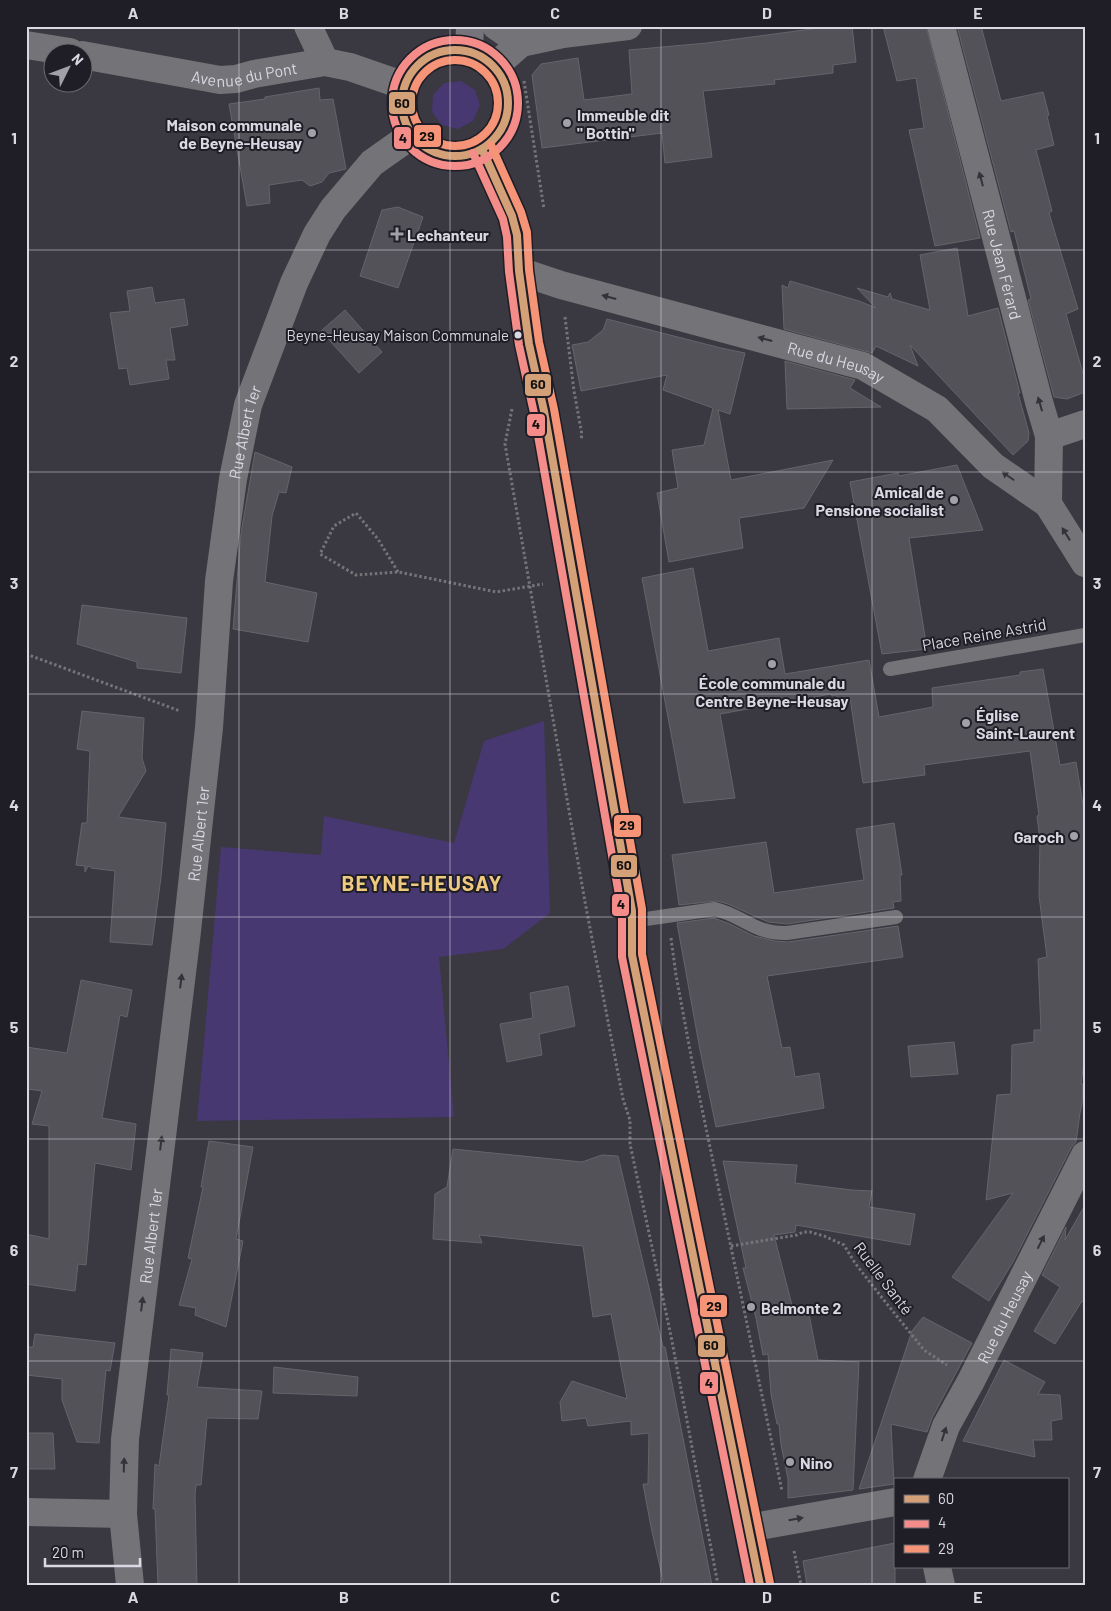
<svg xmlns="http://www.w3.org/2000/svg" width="1111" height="1611" font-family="Barlow,sans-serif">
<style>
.green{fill:#483872}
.building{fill:#535259;stroke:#65646b}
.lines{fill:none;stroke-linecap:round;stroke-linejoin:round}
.path{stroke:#757478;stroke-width:3;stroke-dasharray:2.5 2.5;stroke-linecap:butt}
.service{stroke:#747377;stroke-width:14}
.minor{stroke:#747377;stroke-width:28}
.tertiary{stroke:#747377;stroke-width:28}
.primary{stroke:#76747a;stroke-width:28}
.bus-1-casing{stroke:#1f1d25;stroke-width:11}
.bus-2-casing{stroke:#1f1d25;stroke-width:11}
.bus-3-casing{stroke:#1f1d25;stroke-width:11}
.bus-1{stroke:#d4a078;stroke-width:8}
.bus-2{stroke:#f48d8a;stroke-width:8}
.bus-3{stroke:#f69477;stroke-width:8}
.oneway{fill:#34323a}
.grid{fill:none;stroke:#dad8e2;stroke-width:1;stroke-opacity:0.55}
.poi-dot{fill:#a2a0a9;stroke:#1f1d25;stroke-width:2}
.bus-dot{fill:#dad8e2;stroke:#1f1d25;stroke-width:2}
.labels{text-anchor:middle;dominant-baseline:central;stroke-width:4;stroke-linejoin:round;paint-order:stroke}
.bus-label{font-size:15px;fill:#dad8e2;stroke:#1f1d25;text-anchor:end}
.street-label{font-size:16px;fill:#dad8e2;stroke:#1f1d25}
.poi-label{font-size:16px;font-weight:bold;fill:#dad8e2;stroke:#1f1d25;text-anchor:start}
.district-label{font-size:21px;font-weight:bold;letter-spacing:1px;fill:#eec980;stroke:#1f1d25}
.line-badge{stroke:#1f1d25;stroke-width:2}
.pale-badge-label{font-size:14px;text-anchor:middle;font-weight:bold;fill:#111}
.neatline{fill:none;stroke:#dad8e2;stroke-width:2}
.grid-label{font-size:16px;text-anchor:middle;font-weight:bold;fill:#dad8e2}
</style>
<rect width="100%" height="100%" fill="#3a3840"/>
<g class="green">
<path d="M461,81L475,90L480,105L473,121L458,129L442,125L432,112L433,95L444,83Z"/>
<path d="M544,721L550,913L503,949L439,957L454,1117L197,1121L221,847L321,855L324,816L454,843L484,741Z"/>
</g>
<g class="building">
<path d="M834,26H852L856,62L833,65V73L774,80L775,84L703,91L712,157L665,163L662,133L542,148L532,75L541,64L578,58L584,100L632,94L629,50L707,43Z"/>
<path d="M883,26H926L980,238L935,246L909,130L924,128L916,78L897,81Z"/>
<path d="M957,26H981L1001,101L1043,92L1049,115L1047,116L1054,145L1036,150L1052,211L1049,213L1078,309L1066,314L1085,380V392L1067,399L1054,397L1028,300L1031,299L1014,231L1011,232Z"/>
<path d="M319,88L320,100L333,99L346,169L329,173L322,182L310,186L302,180L269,185L270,203L247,206L229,104L265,99V97Z"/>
<path d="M398,207L423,217L398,288L360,276L382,210Z"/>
<path d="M957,248L968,316L998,308L1020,393H1018L1029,433L1028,441L1013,455L910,345L918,366L876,346L872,353L784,329L782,285L788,288L790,281L859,301L876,308L857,288L888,297L890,293L892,299L930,310L920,255Z"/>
<path d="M152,287L155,303L184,299L188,325L170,328L175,360H166L169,379L130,385L127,368L119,369L110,313L130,311L127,291Z"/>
<path d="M345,310L382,352L359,373L321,331Z"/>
<path d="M607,319L721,348L745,353L730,414L718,410L731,480L833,460L804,508L739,518L743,548L669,562L657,493L678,488L672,450L704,445L713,408L663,390L667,375L581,391L572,345L588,342L603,330Z"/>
<path d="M785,361L855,380L850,388L881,407L787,409Z"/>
<path d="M255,452L292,467L286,493L279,492L272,516L265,582L317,593L308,642L233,629L241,533Z"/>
<path d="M957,465L983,530L909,538L927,649L882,654L850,482L898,473L899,476Z"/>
<path d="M693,568L708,651L779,638L785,674L869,660L879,717L933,707L932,688L1020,675V672L1043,669L1060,765L1076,762L1085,817V1055L1081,1084H1083L1082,1104L1080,1113L1076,1142L1071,1148L1013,1262L989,1301L952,1277L1013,1193L986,1200L997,1095L1011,1094L1012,1045L1034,1042V1030H1041L1038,959L1047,957L1039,896L1040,840L1037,816L1039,815L1030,751L924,765L925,775L863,783L850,698L838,700L836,695L832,696L831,694L720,714L735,798L684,803L642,578Z"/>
<path d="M82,605L187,618L181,673L137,668V662L77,644Z"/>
<path d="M82,711L144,718L142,758L146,771L118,817L166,823L161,877L152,945L110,942L115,871L91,868V867L88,866L85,872V866L76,865L82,823H87L90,751L77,749Z"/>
<path d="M894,823L902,875H900L901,901L893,902L894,908L787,924L768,922L728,904L717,901L679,905L672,855L766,842L774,893L864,880L856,829Z"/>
<path d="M714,918L730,924L754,936L775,941L788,942L898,926L903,957L767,976L782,1048L790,1047L795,1077L819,1073L824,1108L716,1127L700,1050L677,923Z"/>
<path d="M81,980L132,990L127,1017L120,1015L102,1118L136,1124L131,1170L95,1163L86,1265L78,1264L75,1291L26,1284V1234L49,1239V1126L32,1124L42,1091L28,1089L29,1081L26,1080V1047L67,1053Z"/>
<path d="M568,986L575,1026L539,1034L542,1055L507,1062L500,1024L533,1018L530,993Z"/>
<path d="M954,1042L958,1074L911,1077L908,1046Z"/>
<path d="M209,1141L253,1147L236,1239L243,1241L226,1327L195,1315L196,1308L179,1305L192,1259L188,1258L203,1187H201Z"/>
<path d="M453,1149L582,1162L602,1155L618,1156L663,1347H665L712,1585H664L651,1527L643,1484H648L649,1433L631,1435V1421L588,1426L586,1418L562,1421L560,1402L572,1381L627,1399L611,1314L593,1317L583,1246L479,1235L482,1243L433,1239L435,1194L447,1187Z"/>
<path d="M723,1161L797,1165L795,1183L852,1190L872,1191L869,1207L915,1214L910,1245L796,1225L795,1232L774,1235L794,1313L808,1309L818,1360L859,1362L853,1490L788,1498V1479L781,1445L779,1424H777L771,1394L768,1354L763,1355L756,1318L743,1268H746Z"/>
<path d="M1085,1205V1303L1082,1301L1055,1344L1034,1331L1060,1287L1042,1275L1066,1227L1065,1240Z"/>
<path d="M923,1317L972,1343L932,1418L927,1432L891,1424L894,1484L859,1489L912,1331Z"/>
<path d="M35,1334L115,1343L110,1371L106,1370L99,1443L77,1442L62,1400V1379L26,1375V1347H33Z"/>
<path d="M171,1349L203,1353L197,1387L262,1391L258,1419L207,1418L201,1485H196L195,1495L197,1585H158L155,1509H153L155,1464L159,1466L169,1395H167Z"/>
<path d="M1004,1360L1045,1382L1038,1394L1060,1395L1062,1419L1051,1421L1052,1440H1033L1035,1457L963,1441Z"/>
<path d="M274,1367L358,1377L357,1396L273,1393Z"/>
<path d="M26,1433H53L55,1469H26Z"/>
<path d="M895,1543V1585H807L803,1561Z"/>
</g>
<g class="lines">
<g class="path">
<path d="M524,81L544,209"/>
<path d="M565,317L574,391L582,435L581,439"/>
<path d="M512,409L505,444L585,902L623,1099L630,1120V1144L671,1336L718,1585"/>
<path d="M398,572L378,539L356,513L334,526L320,554L356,575L398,572L496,592L543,584"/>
<path d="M26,654L180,711"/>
<path d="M671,938L676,975L692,1061L782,1491"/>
<path d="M731,1246L797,1235L803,1232H810L824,1236L844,1245L855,1263L883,1299L924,1350L947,1365"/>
<path d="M794,1551L801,1585"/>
</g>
<g class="service">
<path d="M890,669L1085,635"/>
<path d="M632,921L715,909C744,916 754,934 787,933L896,917"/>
</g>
<g class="minor">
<path d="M308,26L325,62"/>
<path d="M496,26L521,43"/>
<path id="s1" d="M941,26L1039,402L1049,436L1048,504"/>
<path d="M26,45L70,52"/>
<path id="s2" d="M82,55L220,80L236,79L254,74L325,62L350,67L405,86"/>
<path id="s3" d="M519,271L561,285L863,366L937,409L993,466L1048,504L1085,563"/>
<path d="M1049,436L1085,424"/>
<path id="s4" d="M927,1480L946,1426L971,1381L1085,1155"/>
<path d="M26,1512L123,1514"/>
<path d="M748,1528L895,1502"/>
<path d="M937,1567L941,1585"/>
<path id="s5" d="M130,1585L123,1514L125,1439L186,940L209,728L219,581L233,479L248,405L294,283L317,234L333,209L372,163L413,134"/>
</g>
<path class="tertiary" d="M494,67L521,43L563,34L628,26"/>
<g class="primary">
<circle cx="455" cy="103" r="53"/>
<path d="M469,50L470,26"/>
<path d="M482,149L512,216L517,235L519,271L529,344L544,411L632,911V955L760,1585"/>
</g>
<g class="bus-1-casing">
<g id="bus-1">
<circle cx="455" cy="103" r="53"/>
<path d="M482,149L512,216L517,235L519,271L529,344L544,411L632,911V955L760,1585"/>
</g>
</g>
<g class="bus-2-casing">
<g id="bus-2">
<circle cx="455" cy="103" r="63"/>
<path d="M473,153L503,219L507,237L509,272L519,345L534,413L622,912V957L750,1585"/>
</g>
</g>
<g class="bus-3-casing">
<g id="bus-3">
<circle cx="455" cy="103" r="43"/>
<path d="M491,145L521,212L527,232L529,270L539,342L554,409L642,909V954L770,1583"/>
</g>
</g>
<use href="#bus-1" class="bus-1"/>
<use href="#bus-2" class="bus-2"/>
<use href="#bus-3" class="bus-3"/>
</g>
<defs><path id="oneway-solid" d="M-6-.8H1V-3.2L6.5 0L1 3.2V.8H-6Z" transform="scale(1.25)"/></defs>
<g class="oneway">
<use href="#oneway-solid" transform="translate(981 179) rotate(-105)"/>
<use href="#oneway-solid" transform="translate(609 297) rotate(-165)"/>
<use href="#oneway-solid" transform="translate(765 339) rotate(-165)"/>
<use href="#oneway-solid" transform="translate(1040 404) rotate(-106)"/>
<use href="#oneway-solid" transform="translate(1008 476) rotate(-145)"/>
<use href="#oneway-solid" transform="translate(1066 534) rotate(-122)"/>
<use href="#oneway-solid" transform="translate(181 981) rotate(-83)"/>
<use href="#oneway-solid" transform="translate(161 1143) rotate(-83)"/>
<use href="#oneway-solid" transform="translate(1041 1242) rotate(-63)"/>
<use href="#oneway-solid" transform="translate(142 1304) rotate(-83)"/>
<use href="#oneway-solid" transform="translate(944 1434) rotate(-72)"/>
<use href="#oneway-solid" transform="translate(124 1465) rotate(-88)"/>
<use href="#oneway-solid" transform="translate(796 1519) rotate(-10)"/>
</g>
<path class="grid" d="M239,26V1585M450,26V1585M661,26V1585M872,26V1585M26,250H1085M26,472H1085M26,694H1085M26,917H1085M26,1139H1085M26,1361H1085"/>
<g class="poi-dot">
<circle cx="567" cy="123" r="5"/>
<circle cx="312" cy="133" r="5"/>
<path d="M394.5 226.5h5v5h5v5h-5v5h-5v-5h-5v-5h5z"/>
<circle cx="954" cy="500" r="5"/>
<circle cx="772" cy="664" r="5"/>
<circle cx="966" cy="723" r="5"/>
<circle cx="1074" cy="836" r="5"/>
<circle cx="751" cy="1307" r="5"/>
<circle cx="790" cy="1462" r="5"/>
</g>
<circle class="bus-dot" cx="518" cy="335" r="4.5"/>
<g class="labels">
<g class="bus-label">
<text x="509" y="335">Beyne-Heusay Maison Communale</text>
</g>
<g class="street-label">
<text stroke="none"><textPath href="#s2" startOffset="165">Avenue du Pont</textPath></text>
<text stroke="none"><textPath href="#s1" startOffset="246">Rue Jean Férard</textPath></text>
<text stroke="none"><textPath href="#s3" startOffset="330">Rue du Heusay</textPath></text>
<text stroke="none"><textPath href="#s5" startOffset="1161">Rue Albert 1er</textPath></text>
<text transform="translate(984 634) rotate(-10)">Place Reine Astrid</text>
<text stroke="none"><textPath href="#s5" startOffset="756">Rue Albert 1er</textPath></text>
<text stroke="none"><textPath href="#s5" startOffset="351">Rue Albert 1er</textPath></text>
<text transform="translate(884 1278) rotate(53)">Ruelle Santé</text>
<text stroke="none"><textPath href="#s4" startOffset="181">Rue du Heusay</textPath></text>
</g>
<g class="poi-label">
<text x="577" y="114">Immeuble dit<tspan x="577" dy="18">" Bottin"</tspan></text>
<text x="302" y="124" text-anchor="end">Maison communale<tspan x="302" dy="18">de Beyne-Heusay</tspan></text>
<text x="407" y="234">Lechanteur</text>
<text x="944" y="491" text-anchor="end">Amical de<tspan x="944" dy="18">Pensione socialist</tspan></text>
<text x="772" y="682" text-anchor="middle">École communale du<tspan x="772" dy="18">Centre Beyne-Heusay</tspan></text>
<text x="976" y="714">Église<tspan x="976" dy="18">Saint-Laurent</tspan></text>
<text x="1064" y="836" text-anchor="end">Garoch</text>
<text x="761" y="1307">Belmonte 2</text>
<text x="800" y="1462">Nino</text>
</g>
<g class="district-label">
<text x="422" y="882">BEYNE-HEUSAY</text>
</g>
</g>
<g class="line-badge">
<rect x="388" y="91" width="28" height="24" rx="5" fill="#d4a078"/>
<rect x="413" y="124" width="29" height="24" rx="5" fill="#f69477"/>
<rect x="393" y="126" width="19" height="24" rx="5" fill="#f48d8a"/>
<rect x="524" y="373" width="28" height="24" rx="5" fill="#d4a078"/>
<rect x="526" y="413" width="20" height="24" rx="5" fill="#f48d8a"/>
<rect x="613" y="814" width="29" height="24" rx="5" fill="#f69477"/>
<rect x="610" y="854" width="28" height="24" rx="5" fill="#d4a078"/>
<rect x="611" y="893" width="19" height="24" rx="5" fill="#f48d8a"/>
<rect x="699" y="1294" width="29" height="24" rx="5" fill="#f69477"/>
<rect x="697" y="1334" width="29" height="24" rx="5" fill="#d4a078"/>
<rect x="699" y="1371" width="20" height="24" rx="5" fill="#f48d8a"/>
</g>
<g class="pale-badge-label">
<text x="402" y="108">60</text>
<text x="427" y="141">29</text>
<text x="403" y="143">4</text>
<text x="538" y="389">60</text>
<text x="536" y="429">4</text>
<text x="627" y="830">29</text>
<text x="624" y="870">60</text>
<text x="621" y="909">4</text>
<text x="714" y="1311">29</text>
<text x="711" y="1350">60</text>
<text x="709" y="1388">4</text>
</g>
<rect width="1111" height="1611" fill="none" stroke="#1f1d25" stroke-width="55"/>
<rect x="894" y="1478" width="175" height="90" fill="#1f1d25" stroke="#6a6871"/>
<rect x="904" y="1495" width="25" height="8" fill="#d4a078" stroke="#6a6871"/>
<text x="938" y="1504" font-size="15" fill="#dad8e2">60</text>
<rect x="904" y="1520" width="25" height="8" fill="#f48d8a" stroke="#6a6871"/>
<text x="938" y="1528" font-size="15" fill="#dad8e2">4</text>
<rect x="904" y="1545" width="25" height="8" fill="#f69477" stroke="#6a6871"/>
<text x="938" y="1554" font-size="15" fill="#dad8e2">29</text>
<g transform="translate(68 68) rotate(48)"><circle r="24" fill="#1f1d25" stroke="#6a6871"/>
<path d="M0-4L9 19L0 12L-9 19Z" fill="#a2a0a9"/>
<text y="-8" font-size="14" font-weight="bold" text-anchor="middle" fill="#dad8e2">N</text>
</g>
<path d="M45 1558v8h95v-8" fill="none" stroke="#dad8e2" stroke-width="2.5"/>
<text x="52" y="1558" font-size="15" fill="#dad8e2" stroke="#1f1d25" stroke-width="4" paint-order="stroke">20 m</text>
<rect x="28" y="28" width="1056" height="1556" class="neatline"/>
<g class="grid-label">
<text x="133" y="19">A</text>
<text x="344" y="19">B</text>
<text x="555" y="19">C</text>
<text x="767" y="19">D</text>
<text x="978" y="19">E</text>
<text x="14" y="144">1</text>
<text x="1097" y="144">1</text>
<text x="14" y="367">2</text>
<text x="1097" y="367">2</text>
<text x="14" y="589">3</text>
<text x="1097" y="589">3</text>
<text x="14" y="811">4</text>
<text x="1097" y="811">4</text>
<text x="14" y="1033">5</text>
<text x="1097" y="1033">5</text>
<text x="14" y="1256">6</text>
<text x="1097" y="1256">6</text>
<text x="14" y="1478">7</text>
<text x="1097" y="1478">7</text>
<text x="133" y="1603">A</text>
<text x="344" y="1603">B</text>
<text x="555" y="1603">C</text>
<text x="767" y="1603">D</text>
<text x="978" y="1603">E</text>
</g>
</svg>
